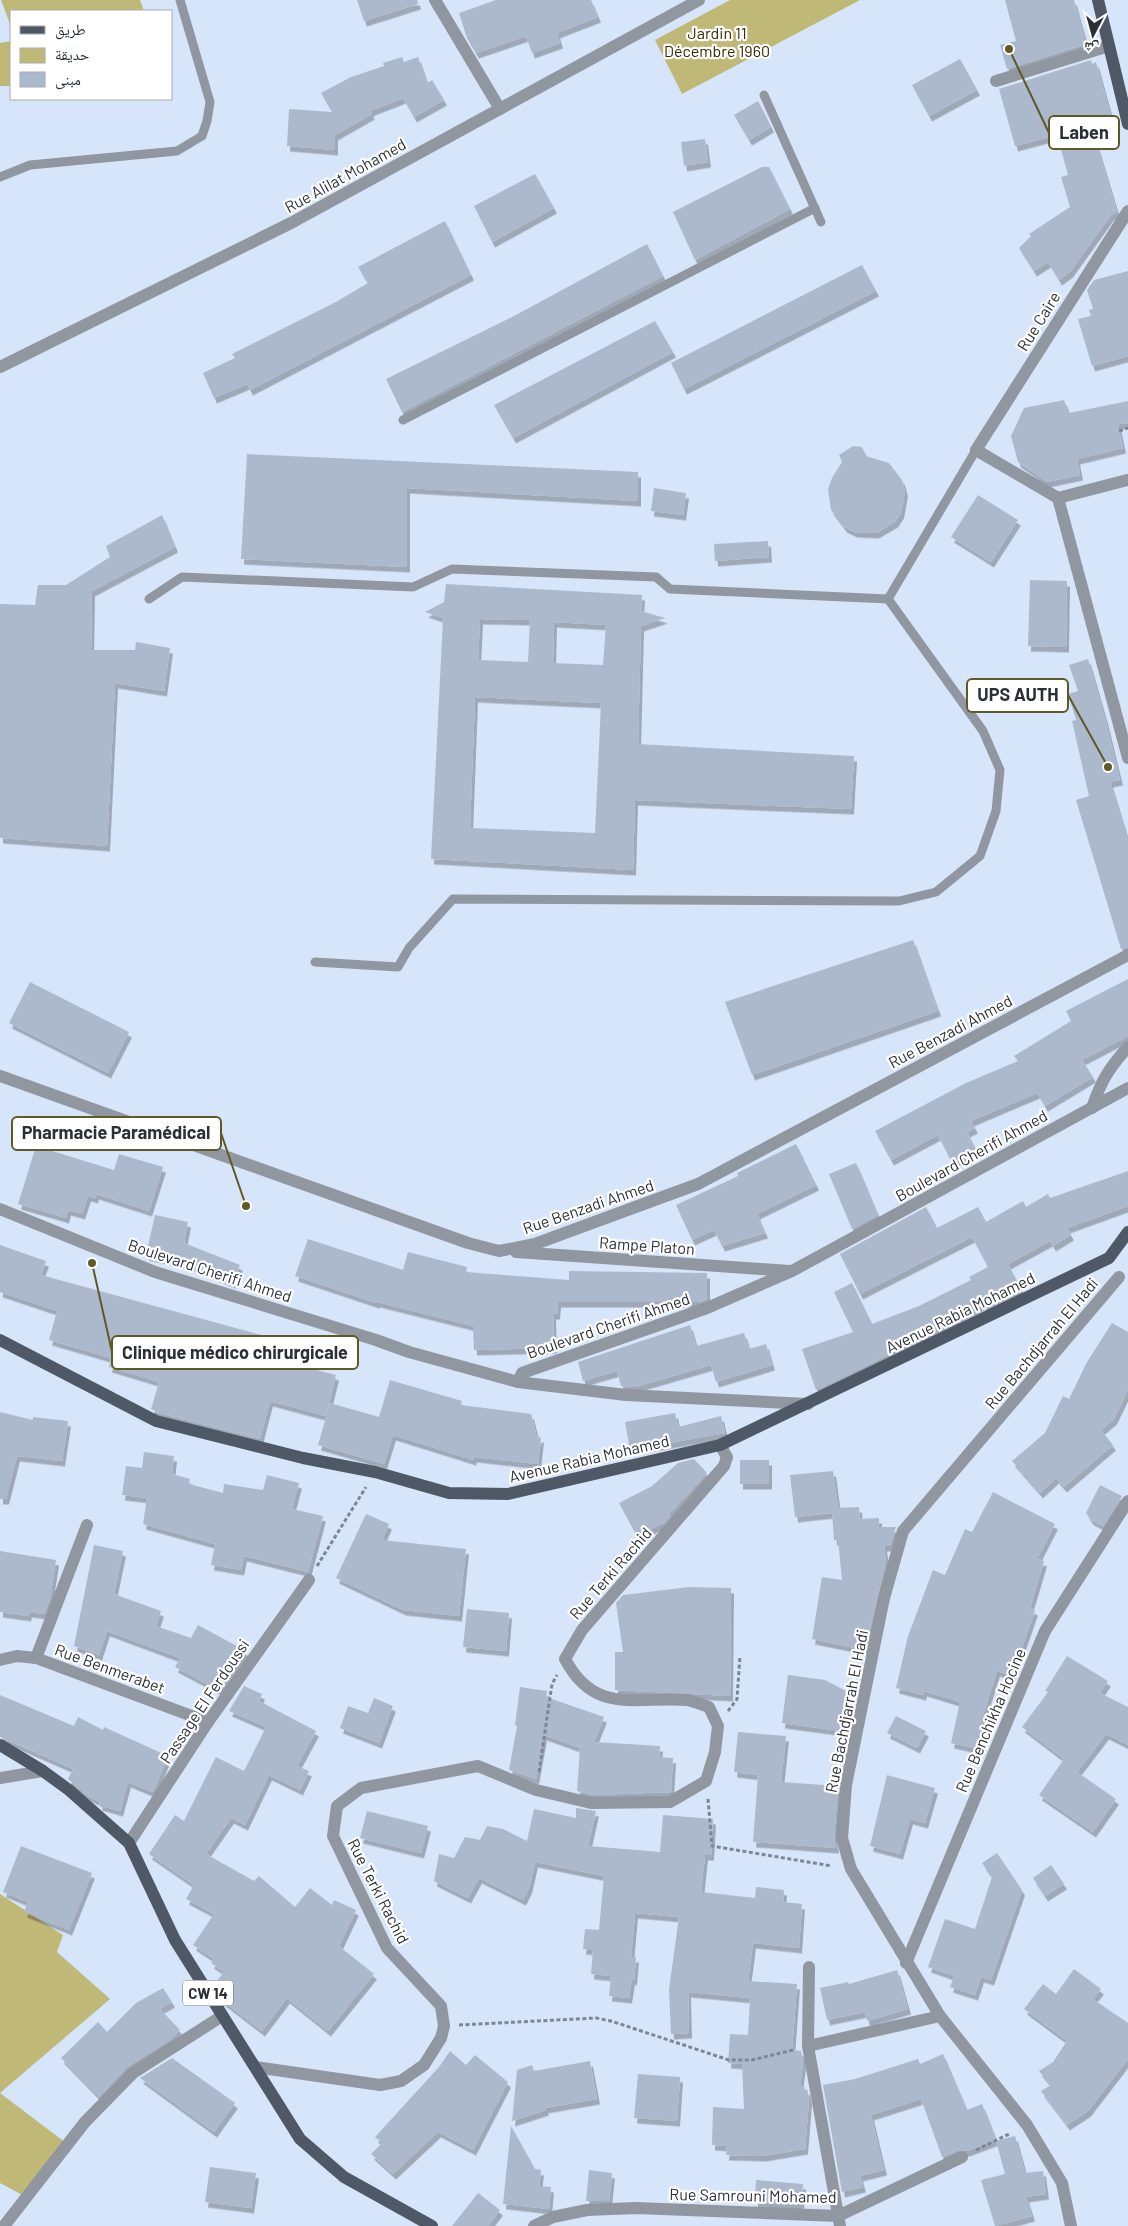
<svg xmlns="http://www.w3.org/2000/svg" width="1128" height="2226" font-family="Barlow,'Noto Naskh Arabic',sans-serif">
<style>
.green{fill:#c0b877}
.building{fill:#acb9cd;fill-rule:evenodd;filter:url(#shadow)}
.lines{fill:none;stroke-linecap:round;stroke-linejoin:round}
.path{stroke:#7d8694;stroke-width:3;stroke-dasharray:4 2.5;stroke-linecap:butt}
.lane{stroke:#9197a0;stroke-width:9}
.street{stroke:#9197a0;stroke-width:12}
.primary{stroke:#4e5867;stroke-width:12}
.labels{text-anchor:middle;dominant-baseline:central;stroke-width:4.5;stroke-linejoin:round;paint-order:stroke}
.shield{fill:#fff;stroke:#6b6e74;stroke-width:1}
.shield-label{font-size:15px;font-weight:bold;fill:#2b3038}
.park-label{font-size:16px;fill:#322c03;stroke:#fff}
.street-label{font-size:16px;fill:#2b3038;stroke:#fff}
.leader{fill:none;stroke:#5f5925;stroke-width:2}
.callout-dot{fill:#5f5925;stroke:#fff;stroke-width:2}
.callout{fill:#fff;stroke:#5f5925;stroke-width:2}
.callout-label{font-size:18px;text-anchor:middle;font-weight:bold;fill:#2b3038}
</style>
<defs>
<filter id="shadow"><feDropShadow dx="3" dy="5.5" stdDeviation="0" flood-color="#0004"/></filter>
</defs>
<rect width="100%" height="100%" fill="#d7e5fa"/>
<g class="green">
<path d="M1,0H140L144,11H11V27Z"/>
<path d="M730,0H860L682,94L655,40Z"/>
<path d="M11,41V86H0V43Z"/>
<path d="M0,1894L63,1935L57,1952L110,1999L0,2093L66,2143L26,2197L0,2183Z"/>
</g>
<g class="building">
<path d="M357,0H417L418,4L364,21Z"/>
<path d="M496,0H591L598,17L557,33L560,43L532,53L526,36L476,53L467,38L459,13Z"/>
<path d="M1005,0H1074L1086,44L1007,69L1000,45L1016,41Z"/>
<path d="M402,57L404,62L418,57L427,83L432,80L444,100L414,117L403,98L370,111L372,114L335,135V150L287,146L289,109L332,112L321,93L351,77L384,66L383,63Z"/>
<path d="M960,59L977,90L929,116L912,85Z"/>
<path d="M1091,60L1092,64L1096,62L1112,120L1091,126L1117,212L1111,215L1070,272L1059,280L1048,262L1034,271L1019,248L1031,236L1029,234L1070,207L1061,177L1068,175L1057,135L1015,146L999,89Z"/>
<path d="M758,101L771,127L749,140L734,115Z"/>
<path d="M705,139L708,162L684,166L681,142Z"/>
<path d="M762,167H769L790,209L695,260L673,212Z"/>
<path d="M535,174L554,208L492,242L474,206Z"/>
<path d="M445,221L471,275L250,390L247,384L214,398L203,373L235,358L232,354L334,303L368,283L358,267Z"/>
<path d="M647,244L663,276L402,412L386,379L514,316Z"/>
<path d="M862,265L876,291L684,389L671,363Z"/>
<path d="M1128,271V356L1092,366L1078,319L1091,316L1089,310L1093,309L1087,290L1094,280Z"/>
<path d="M655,321L673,352L513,438L494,405Z"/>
<path d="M1064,400L1069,413L1128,401V423L1118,424L1123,448L1077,459L1080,475L1047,482L1018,462L1011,436L1024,408Z"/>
<path d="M853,446L862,447L866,456L889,463L902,480L905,491L901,513L895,522L876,533L854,532L844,527L831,510L828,489L832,478L842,462L839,455Z"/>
<path d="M247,454L638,472V501L407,488V567L241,559Z"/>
<path d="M654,488L686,493L683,515L651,511Z"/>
<path d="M978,495L1018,520L991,562L951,537Z"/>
<path d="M162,515L175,547L92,591L91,650H135L136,642L170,648L164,691L115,683L107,846L0,838V604L35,605L38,585H66L110,557L106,546Z"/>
<path d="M768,541L769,557L715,561L714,544Z"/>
<path d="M1030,580L1067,581L1066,647L1028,646Z"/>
<path d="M446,584L642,595L641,611L665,618L641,626L638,744L854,756L851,809L635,800L633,870L431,859L443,618L425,612L444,602ZM480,619L530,620L528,662L478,660ZM554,622L606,625L603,665L553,663ZM475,697L601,703L595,833L470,828Z"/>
<path d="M1088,659L1105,718L1120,780L1110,782L1128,841V947L1121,949L1076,800L1089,796L1072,721L1076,720L1068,694L1078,691L1069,665Z"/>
<path d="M913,940L938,1011L752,1075L725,1002Z"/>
<path d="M1128,979V1036L1082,1060L1093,1077L1045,1106L1037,1093L971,1121L975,1128L967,1132L977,1151L952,1163L938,1135L891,1160L875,1131L966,1083L1018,1061L1014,1056L1071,1021L1066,1011Z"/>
<path d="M30,982L129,1032L108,1073L9,1023Z"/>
<path d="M796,1144L816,1185L757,1214L765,1233L722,1246L714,1230L692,1240L676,1205L738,1176L737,1173Z"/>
<path d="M36,1146L114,1170L119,1154L163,1167L149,1211L96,1194L95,1198L88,1196L82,1214L68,1210L66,1218L18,1204Z"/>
<path d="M856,1163L878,1215L852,1229L829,1174Z"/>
<path d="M1128,1171V1206L1067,1228L1071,1235L1053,1246L1050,1241L1008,1264L1022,1291L986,1308L983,1304L928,1333L929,1335L816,1390L802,1349L853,1332L834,1292L852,1283L872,1324L919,1306L971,1280L969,1277L988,1267L972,1237L860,1294L840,1254L926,1207L937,1228L978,1207L986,1222L1023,1201L1026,1207L1048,1194L1050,1198Z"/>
<path d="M155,1215L188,1222L184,1243L240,1265L233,1283L187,1264L146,1255Z"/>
<path d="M308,1239L403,1270L408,1252L467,1267L466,1272L569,1280V1271L707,1273V1299L699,1302H558L557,1314H553L554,1348L474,1350L473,1326L377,1302L376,1303L295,1276Z"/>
<path d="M0,1245L46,1261L41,1275L287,1342L282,1361L336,1375L326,1416L270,1401L260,1439L159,1413L151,1409L159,1382L109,1367L111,1358L49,1340L57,1311L0,1292Z"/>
<path d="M1112,1323L1128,1332V1390L1114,1419L1101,1430L1113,1445L1064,1487L1056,1478L1040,1493L1012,1461L1045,1433L1063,1396L1069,1399L1087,1362Z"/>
<path d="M690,1325L696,1346L744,1333L749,1349L766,1344L772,1365L716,1382L711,1365L635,1387L621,1386L617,1371L583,1381L578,1362Z"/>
<path d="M390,1380L462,1401L461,1405L531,1414L537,1438L541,1437L538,1464L474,1457L473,1460L393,1435L384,1464L318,1445L330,1403L379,1417Z"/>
<path d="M0,1412L33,1420V1417L68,1421L62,1461L17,1456L6,1499H0Z"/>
<path d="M675,1413L678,1427L721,1416L725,1433L630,1450L625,1422Z"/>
<path d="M144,1452L174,1456L172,1474L190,1479L189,1484L223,1493L224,1484L263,1490L267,1475L299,1483L292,1509L323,1516L308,1572L244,1556L241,1570L211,1565L215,1544L143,1524L147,1498L122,1495L126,1466L142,1468Z"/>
<path d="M694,1459L707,1473L669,1514L670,1516L665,1522L637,1536L619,1503L652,1486L678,1463Z"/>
<rect x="740" y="1460" width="29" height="24"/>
<path d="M833,1471L838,1508L859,1507L860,1519L879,1518V1527H896L890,1546H884L886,1561L865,1650L812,1639L822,1577L842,1580L838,1540H834L832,1513L795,1517L790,1475Z"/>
<path d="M1100,1485L1122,1496L1103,1526L1091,1520L1086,1513Z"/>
<path d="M993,1492L1055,1524L1037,1559L1044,1561L1030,1608L1035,1610L1012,1676L997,1671L983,1715L990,1717L982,1750L951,1743L960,1702L924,1691L923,1695L896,1688L908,1636L933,1570L945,1575L965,1529L972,1532Z"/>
<path d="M366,1514L389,1524L382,1540L466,1549L459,1616L403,1610L336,1578Z"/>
<path d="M94,1545L123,1551L114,1594L161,1611L156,1626L191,1638L198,1625L246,1651L220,1691L175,1667L180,1658L107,1631L99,1655L74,1646Z"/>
<path d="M0,1551L56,1560L50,1599L44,1614L29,1612L28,1616L0,1612Z"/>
<path d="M689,1587L731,1588L730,1696L615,1690V1652H623L616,1603L623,1595Z"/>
<path d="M467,1609L509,1613L506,1651L463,1647Z"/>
<path d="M1067,1656L1108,1681L1100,1693L1128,1707V1745L1106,1734L1077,1772L1116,1799L1093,1832L1039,1795L1064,1759L1022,1727L1048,1692L1045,1691Z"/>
<path d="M788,1675L825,1680L846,1691L841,1731L782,1723Z"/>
<path d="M244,1686L262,1694L259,1701L316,1731L297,1766L309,1771L300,1790L269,1775L245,1825L231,1818L206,1854L254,1881L259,1876L295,1907L310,1888L332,1905L334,1900L356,1910L339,1946L374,1974L328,2031L287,1998L262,2031L223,2001L213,1986L224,1972L211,1963L214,1959L193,1945L214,1914L186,1899L194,1885L149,1854L175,1815L184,1821L216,1757L244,1771L266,1727L229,1711Z"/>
<path d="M520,1687L547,1691L546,1697L604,1717L594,1742L660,1746L659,1757L673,1758L671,1792L592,1795L577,1791L580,1748L544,1735L536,1779L509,1770L517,1726L515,1725Z"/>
<path d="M0,1695L74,1726L78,1717L103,1730L104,1727L168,1756L154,1790L152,1792L128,1782L120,1811L99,1805L100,1802L88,1796L68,1779L73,1769L0,1737Z"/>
<path d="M374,1698L393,1706L379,1743L340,1728L348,1706L368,1713Z"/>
<path d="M896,1716L926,1731L917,1748L887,1733Z"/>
<path d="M738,1732L786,1736L781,1782L838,1786L834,1837L836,1848L753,1842L758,1775L734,1772Z"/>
<path d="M887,1775L935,1788L925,1823L910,1819L900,1854L870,1846Z"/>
<path d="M576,1808L596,1811L588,1846L649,1851L660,1852L663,1815L713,1819L711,1855H705L701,1892L755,1898L756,1887L784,1890L783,1902L802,1904L799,1948L753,1943L748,1981L797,1984L792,2050L801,2051L803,2063L800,2086H804L805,2090L807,2089L809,2099L805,2149L763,2156L726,2155L727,2146L712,2145L713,2107L744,2109L742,2064L728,2063L730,2034L748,2035L750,1998L688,1992L689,2033L671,2034L669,1989L679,1917L635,1913L631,1957H636L634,1980L632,1979L629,1998L609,1996L611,1976L591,1974L593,1950L583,1949L585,1929L599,1930L604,1876L535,1862L529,1888L523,1900L479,1878L468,1898L434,1881L439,1854L454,1858L465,1837L480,1840L487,1826L503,1829L527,1841L534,1809L576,1818Z"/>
<path d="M367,1811L428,1826L421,1853L360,1838Z"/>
<path d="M21,1846L92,1873L69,1930L24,1912L28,1902L3,1892Z"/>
<path d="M997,1853L1022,1890L991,1980L981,1977L975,1995L950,1987L954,1976L928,1967L945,1919L975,1929L992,1877L982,1863Z"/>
<path d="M1051,1865L1064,1884L1045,1896L1033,1878Z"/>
<path d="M1074,1969L1101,1989L1093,1999L1128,2023V2059L1088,2111L1067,2125L1041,2091L1051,2085L1039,2071L1053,2062L1067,2041L1024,2009L1043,1984L1056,1994Z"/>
<path d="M897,1970L908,2009L867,2021L865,2012L827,2020L820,1988L848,1982L849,1984Z"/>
<path d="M163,1988L172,2002L160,2009L180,2030L171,2039L127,2067L99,2097L61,2058L98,2022L107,2032L136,2003Z"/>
<path d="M450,2051L466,2065L475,2055L508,2082L473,2150L438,2132L393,2174L371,2154L382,2143L375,2137L439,2067Z"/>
<path d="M943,2054L967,2110L982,2104L996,2140L967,2151L959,2150L942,2157L921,2099L871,2115L884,2170L860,2176L863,2187L842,2192L823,2085L855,2079L918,2059L920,2064Z"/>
<path d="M172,2058L235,2103L214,2132L140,2078Z"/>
<path d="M590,2061L597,2099L545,2108L546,2110L512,2121L517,2070L532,2065L534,2071Z"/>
<path d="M638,2074L680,2077L677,2121L634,2118Z"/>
<path d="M511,2126L535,2169L541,2170L539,2186L551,2187L549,2209L503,2204Z"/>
<path d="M1015,2136L1025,2173L1043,2171L1046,2194L1026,2197L1032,2216L995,2226L981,2180L1005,2174L996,2141Z"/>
<path d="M210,2167L256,2173L251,2208L205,2202Z"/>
<path d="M589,2170L612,2173L609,2201H586Z"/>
<path d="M756,2180L803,2184L801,2203L792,2205L755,2202Z"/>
<path d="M478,2193L500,2210L488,2226H452Z"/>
</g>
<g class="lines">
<g class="path">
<path d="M1119,431L1128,428"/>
<path d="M317,1566L366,1487"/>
<path d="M728,1711L737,1699L740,1656"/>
<path d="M539,1772L552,1684L557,1675"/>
<path d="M708,1799L712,1846L832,1866"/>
<path d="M459,2025L596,2018L611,2021L729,2060H752L793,2050"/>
<path d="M976,2150L1011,2133"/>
</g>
<g class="lane">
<path d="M764,95L821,222"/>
<path d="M0,177L30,165L177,151L202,136L207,121L210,102L180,0"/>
<path d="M403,420L815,208"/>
<path d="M149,599L182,577L413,587L452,569L656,577L670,589L888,599L976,450"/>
<path d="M315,962L398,967L409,948L453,899L899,901L936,892L980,856L996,811L1000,770L983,731L888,599"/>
</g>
<g class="street">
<path d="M435,0L500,109"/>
<path d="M996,81L1109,46"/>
<path d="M1128,211L976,450L1058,498L1128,758"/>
<path d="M0,367L291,223L699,0"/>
<path d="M1058,498L1127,480"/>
<path d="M0,1076L468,1243L499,1251L535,1244L698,1184L1128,955"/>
<path d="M1092,1108C1101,1081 1109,1068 1128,1047"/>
<path d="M0,1209L155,1272L376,1340L409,1352L518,1382L522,1373L707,1308L792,1271L1128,1088"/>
<path d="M516,1252L790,1271"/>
<path d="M518,1382L626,1395L808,1404"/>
<path d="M36,1658L87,1525"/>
<path d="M0,1660L17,1656L36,1658L208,1722"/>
<path d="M0,1778L43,1771"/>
<path d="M129,1843L208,1722L309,1580"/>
<path d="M906,1963L1045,1631L1128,1501"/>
<path d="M808,2046L809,1967"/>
<path d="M255,2067L380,2085L401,2081L424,2065L441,2038L444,2026L441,2006L387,1948L333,1836L337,1806L361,1788L478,1766L536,1790L591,1803L670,1802L706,1781L715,1752L718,1726L709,1707C702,1705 694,1701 687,1700C637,1696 595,1716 565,1659L582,1630L724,1466L727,1457L720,1445"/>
<path d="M4,2226L85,2122L133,2073L222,2016"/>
<path d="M534,2226L553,2217L587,2210L636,2208L838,2216L962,2157"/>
<path d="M840,2226L808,2046L940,2016"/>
<path d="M1071,2226L1062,2183L1027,2125L940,2016L851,1869L842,1838L846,1785L884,1598L903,1531L1119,1277"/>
</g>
<g class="primary">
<path d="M1098,0L1128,124"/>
<path d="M0,1340L156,1421L303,1458L375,1472L449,1493L508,1494L720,1445L1109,1258L1128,1232"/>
<path d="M0,1745L43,1771L69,1790L129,1843L175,1940L300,2139L344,2177L432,2226"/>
</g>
</g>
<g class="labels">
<rect class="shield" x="183" y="1980.5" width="50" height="25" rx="4"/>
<g class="shield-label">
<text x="208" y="1993">CW 14</text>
</g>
<g class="park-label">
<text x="717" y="32">Jardin 11<tspan x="717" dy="18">Décembre 1960</tspan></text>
</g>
<g class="street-label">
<text transform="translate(345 175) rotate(-29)">Rue Alilat Mohamed</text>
<text transform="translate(1038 321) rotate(-58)">Rue Caire</text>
<text transform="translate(950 1031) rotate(-28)">Rue Benzadi Ahmed</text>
<text transform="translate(971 1155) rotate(-29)">Boulevard Cherifi Ahmed</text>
<text transform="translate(588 1206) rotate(-19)">Rue Benzadi Ahmed</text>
<text transform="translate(647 1245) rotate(4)">Rampe Platon</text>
<text transform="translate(210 1270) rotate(18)">Boulevard Cherifi Ahmed</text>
<text transform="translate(960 1312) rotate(-26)">Avenue Rabia Mohamed</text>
<text transform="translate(608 1325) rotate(-19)">Boulevard Cherifi Ahmed</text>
<text transform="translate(1041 1343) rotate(-50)">Rue Bachdjarrah El Hadi</text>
<text transform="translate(589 1458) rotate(-13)">Avenue Rabia Mohamed</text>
<text transform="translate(610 1573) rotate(-49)">Rue Terki Rachid</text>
<text transform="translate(110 1668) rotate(20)">Rue Benmerabet</text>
<text transform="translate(204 1701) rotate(-56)">Passage El Ferdoussi</text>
<text transform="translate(846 1711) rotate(-79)">Rue Bachdjarrah El Hadi</text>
<text transform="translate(990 1720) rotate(-67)">Rue Benchikha Hocine</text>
<text transform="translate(379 1891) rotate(63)">Rue Terki Rachid</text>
<text transform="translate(753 2195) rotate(1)">Rue Samrouni Mohamed</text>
</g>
</g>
<path class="leader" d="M1009 49L1049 133M1108 767L1068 695M246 1206L221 1133M92 1263L112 1352"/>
<g class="callout-dot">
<circle cx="1009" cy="49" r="5"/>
<circle cx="1108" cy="767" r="5"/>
<circle cx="246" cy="1206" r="5"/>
<circle cx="92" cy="1263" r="5"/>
</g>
<g class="callout">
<rect x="1049" y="116" width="70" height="33" rx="5"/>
<rect x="967" y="679" width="101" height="33" rx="5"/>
<rect x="12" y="1117" width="209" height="33" rx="5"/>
<rect x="112" y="1336" width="246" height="33" rx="5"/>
</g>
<g class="callout-label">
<text x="1084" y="139">Laben</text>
<text x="1018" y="701">UPS AUTH</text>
<text x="116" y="1139">Pharmacie Paramédical</text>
<text x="235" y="1359">Clinique médico chirurgicale</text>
</g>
<rect x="10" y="10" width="162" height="90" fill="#ffffff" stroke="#aaacaf"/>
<rect x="20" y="26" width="25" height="8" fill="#4e5867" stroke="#aaacaf"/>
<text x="55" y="35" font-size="15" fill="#2b3038">طريق</text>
<rect x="20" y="48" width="25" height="15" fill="#c0b877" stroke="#aaacaf"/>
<text x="55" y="60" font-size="15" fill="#2b3038">حديقة</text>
<rect x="20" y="72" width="25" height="15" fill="#acb9cd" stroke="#aaacaf"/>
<text x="55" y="85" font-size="15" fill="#2b3038">مبنى</text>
<g transform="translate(1093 35) rotate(186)" stroke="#ffffff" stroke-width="4" paint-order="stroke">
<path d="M0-4L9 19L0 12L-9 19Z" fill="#2b3038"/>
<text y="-8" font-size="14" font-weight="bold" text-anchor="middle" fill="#2b3038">ش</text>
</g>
</svg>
